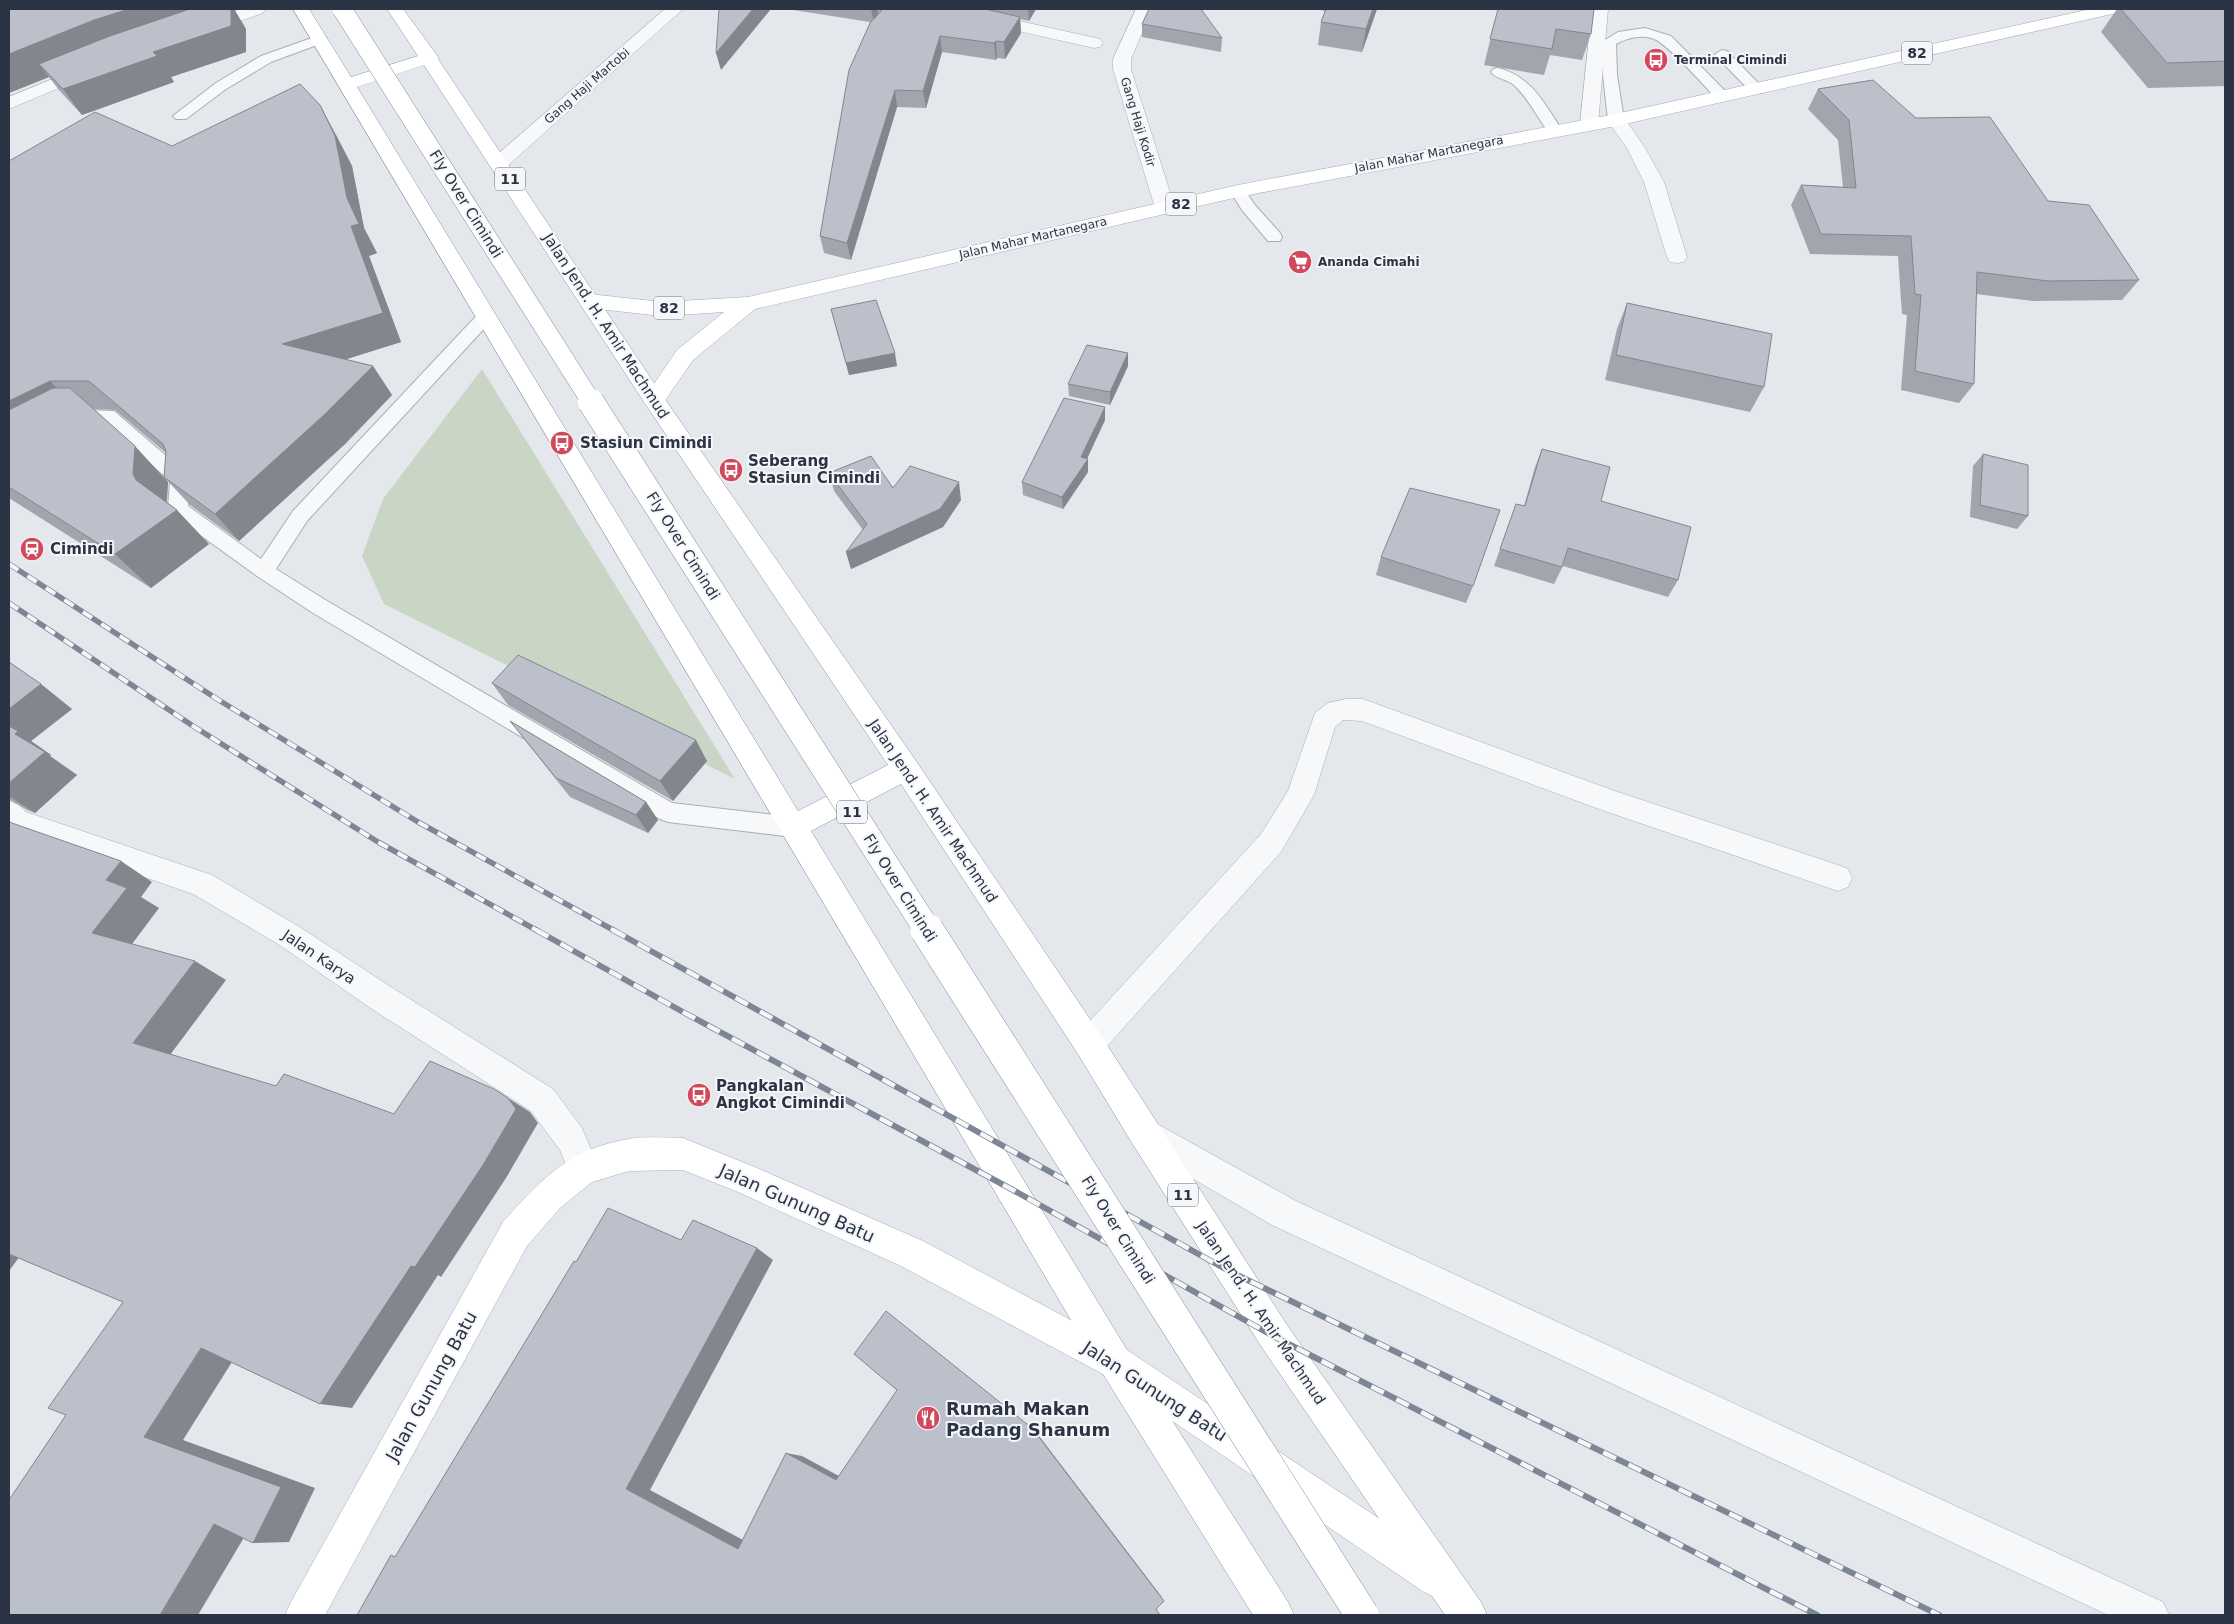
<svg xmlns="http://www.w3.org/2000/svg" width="2234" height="1624" font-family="'DejaVu Sans',sans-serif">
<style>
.green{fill:#c9d6c5}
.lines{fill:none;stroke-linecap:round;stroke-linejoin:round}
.service-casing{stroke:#a9aeb7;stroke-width:2}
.minor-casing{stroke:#a9aeb7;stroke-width:1}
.secondary-casing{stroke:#a9aeb7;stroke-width:1}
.primary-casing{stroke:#a3abb8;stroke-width:1}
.trunk-casing{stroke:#8b94a3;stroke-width:1}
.service{fill:#f7f8fa;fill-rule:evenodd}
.minor{fill:#f7f8fa;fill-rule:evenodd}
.secondary{fill:#fff;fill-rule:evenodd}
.primary{fill:#fff;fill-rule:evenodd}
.trunk{fill:#fff;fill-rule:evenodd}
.rail-far1-casing{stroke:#7d8696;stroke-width:5.5}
.rail-casing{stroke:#7d8696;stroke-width:6}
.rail-far1{stroke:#f4f6f9;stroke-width:4;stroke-dasharray:11;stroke-linecap:butt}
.rail{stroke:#f4f6f9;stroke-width:4.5;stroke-dasharray:14;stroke-linecap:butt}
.trunk-bridge-far2-casing{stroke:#8b94a3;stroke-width:20;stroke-linecap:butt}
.trunk-bridge-far1-casing{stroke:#8b94a3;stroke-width:27;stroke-linecap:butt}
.trunk-bridge-casing{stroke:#8b94a3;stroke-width:34;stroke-linecap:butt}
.trunk-bridge-far2{stroke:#fff;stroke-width:19}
.trunk-bridge-far1{stroke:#fff;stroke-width:26}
.trunk-bridge{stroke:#fff;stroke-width:33}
.wall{fill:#a1a5ae}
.shaded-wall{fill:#83868d}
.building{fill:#bbc0ca;stroke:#83868d}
.labels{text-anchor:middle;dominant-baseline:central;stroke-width:4;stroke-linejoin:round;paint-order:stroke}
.far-poi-label{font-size:12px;font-weight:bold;fill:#2b3445;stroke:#f4f6f9;text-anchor:start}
.far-street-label{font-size:12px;fill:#2b3445;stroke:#f4f6f9}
.shield{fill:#f4f6f9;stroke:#676e7b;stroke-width:1}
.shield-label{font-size:14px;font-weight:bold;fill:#2b3445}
.street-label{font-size:15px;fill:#2b3445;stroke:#f4f6f9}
.poi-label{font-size:15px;font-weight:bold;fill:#2b3445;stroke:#f4f6f9;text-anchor:start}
.near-street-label{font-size:18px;fill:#2b3445;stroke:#f4f6f9}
.near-poi-label{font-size:18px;font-weight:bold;fill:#2b3445;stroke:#f4f6f9;text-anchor:start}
</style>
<rect width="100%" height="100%" fill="#e4e7ec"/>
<path class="green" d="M482,369L735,779L384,604L362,556L383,499Z"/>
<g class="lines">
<g class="service-casing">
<g id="service">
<path d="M1645,28L1671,36L1727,93L1729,96L1727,99H1717C1704,86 1668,44 1654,39C1642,34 1627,38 1616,44L1617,75L1624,120L1621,123H1611L1608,120L1603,75L1602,42L1618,32Z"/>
<path d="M320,35L325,36L327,39L325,42L271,62L226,89L186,119H176L173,116L216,83L261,56Z"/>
<path d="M1722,50L1727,51L1762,87L1764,90L1762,93H1752L1717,57L1715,54Z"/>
<path d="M1498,68C1531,76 1544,103 1562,130L1559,133H1549C1537,117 1529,99 1514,85C1507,79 1496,79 1491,72L1493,69Z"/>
<path d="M1238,186L1244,188L1254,204L1280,233L1282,237L1280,241H1268L1242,210L1230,191L1232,188Z"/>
<path d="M486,310L492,312L495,316L492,320L307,521L276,569L327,601L672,803L793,817L801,820L804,827L801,834L793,837L668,822L660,819L313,613L257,576L171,514L168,509L170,481L104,422H87L72,428L66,427L63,422L66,417L84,410L114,411L187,474L189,479L188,506L261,559L293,511L480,312Z"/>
</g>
</g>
<g class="minor-casing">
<g id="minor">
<path d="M241,9H265L263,13L208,32H196L193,28L196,24Z"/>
<path d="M665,9H683L506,167L499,169L492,167L490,163L492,159Z"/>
<path d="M937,9H966L1100,39L1103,43L1100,47L1094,48L939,13Z"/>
<path d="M1136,9H1152L1131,59V69L1175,208L1172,212L1165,214L1158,212L1155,208L1113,69V59Z"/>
<path d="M1592,9H1608L1598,124L1596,128L1589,130L1582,128L1580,124Z"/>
<path d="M89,64L95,65L98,69L95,73L9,109V97Z"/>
<path d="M1616,114L1623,116L1645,148L1664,182L1687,257L1684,262L1677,263L1670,262L1667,257L1644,182L1627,148L1607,120L1609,116Z"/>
<path d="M1346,699H1363L1612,790L1838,865L1848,869L1852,878L1848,887L1838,891L1599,809L1362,721L1343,720L1335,727L1314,795L1281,852L1100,1054L1089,1059L1078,1054L1074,1044L1078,1034L1261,834L1288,791L1315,713L1328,703Z"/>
<path d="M9,801L19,805L26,812L212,875L298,926L394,989L553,1089L582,1128L599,1168L594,1179L583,1184L572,1179L560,1150L531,1111L372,1009L278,944L193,894L9,830Z"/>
<path d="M1143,1116L1296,1201L2163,1602L2169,1615H2108L1272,1225L1132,1143L1127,1132L1132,1121Z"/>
</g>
</g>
<g class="secondary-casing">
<path id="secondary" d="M683,1138L757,1168L923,1241L1127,1350L1450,1566L1456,1579L1450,1592L1437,1598L1424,1592L1103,1374L899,1265L738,1192L683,1170L629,1171L592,1182L560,1208L527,1246L325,1615H285L291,1602L503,1222C542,1179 568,1149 629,1139C646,1136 665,1138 683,1138Z"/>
</g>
<g class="primary-casing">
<path id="primary" d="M2091,9H2120L2118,13L2112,14L1616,126L1238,197L755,309L693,360L662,405L654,408L646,405L643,400L677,350L724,312L662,316L589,308L582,306L579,301L582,296L589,294L662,302L748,297L1238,185L1616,114Z"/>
</g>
<g class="trunk-casing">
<path id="trunk" d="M293,9H309L351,77L418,56L387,9H403L439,58L438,59L662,395L916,761L1100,1034L1287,1325L1481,1602L1487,1615H1445L1263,1349L1132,1143L1078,1054L901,784L811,831L1127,1350L1288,1602L1294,1615H1253L1103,1374ZM424,65L646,405L888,765L798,811L357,87Z"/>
</g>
<use href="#service" class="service"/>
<use href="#minor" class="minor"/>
<use href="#secondary" class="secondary"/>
<use href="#primary" class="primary"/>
<use href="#trunk" class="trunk"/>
<g class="rail-far1-casing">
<g id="rail-far1">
<path d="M9,564L217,699L418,822L615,931"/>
<path d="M9,603L193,726L378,842L538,931"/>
</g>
</g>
<g class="rail-casing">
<g id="rail">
<path d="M536,930L683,1012L1013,1190L1275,1337L1817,1615"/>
<path d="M613,930L1231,1272L1939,1615"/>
</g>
</g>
<use href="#rail-far1" class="rail-far1"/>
<use href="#rail" class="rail"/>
<g class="trunk-bridge-far2-casing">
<path id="trunk-bridge-far2" d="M342,9L592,403"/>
</g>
<g class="trunk-bridge-far1-casing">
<path id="trunk-bridge-far1" d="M591,402L928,931"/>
</g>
<g class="trunk-bridge-casing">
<path id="trunk-bridge" d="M927,930L1362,1615"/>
</g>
<use href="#trunk-bridge-far2" class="trunk-bridge-far2"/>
<use href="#trunk-bridge-far1" class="trunk-bridge-far1"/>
<use href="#trunk-bridge" class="trunk-bridge"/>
</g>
<g class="wall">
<path d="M9,9H234L246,29V52L171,77L174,82L82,115L59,90L49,77L9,93Z"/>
<path d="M787,9H1036L1029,21L1020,19L1021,33L1005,59L997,58L996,60L942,52L926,108L897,107L851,260L824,253L820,236L870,22Z"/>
<path d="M1316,9H1377L1362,52L1318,45L1321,22L1325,11Z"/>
<path d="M1498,9L1591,34L1582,60L1550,55L1544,75L1484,65Z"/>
<path d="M2117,9H2224L2225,10V86L2148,88L2101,32Z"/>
<path d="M1142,24L1222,38L1221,52L1142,37Z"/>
<path d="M1818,89L1916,118L2048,201L2139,280L2122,300L2033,301L1976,294L1974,384L1959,403L1901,390L1907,315L1902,314L1898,256L1810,254L1791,205L1801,185L1843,187L1838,140L1808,109Z"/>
<path d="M336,135L352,166L364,228L377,253L369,256L401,342L345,359L373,366L392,395L345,444L239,541L190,505L164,477L166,453L115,410L94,409L168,482L167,502L209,544L151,588L9,498V161L172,146Z"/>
<path d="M1627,303L1764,387L1750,412L1605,380L1617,329Z"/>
<path d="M831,309L897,366L849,375Z"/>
<path d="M1128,353V366L1110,405L1069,396L1068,384Z"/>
<path d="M1105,420L1087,459H1088V472L1063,509L1023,495L1022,482Z"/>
<path d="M1542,449L1601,501L1678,580L1668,597L1563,566L1554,584L1494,566L1516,504L1524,506L1535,467Z"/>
<path d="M1983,454L2028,516L2017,529L1970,517L1973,466Z"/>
<path d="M829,473L893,488L961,500L943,527L851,569L846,552L863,530L834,491Z"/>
<path d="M1381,557L1473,586L1466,603L1376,575Z"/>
<path d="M9,662L72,709L31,741L51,755L50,756L77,775L35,813L27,810L12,801L9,800Z"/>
<path d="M492,683L707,761L673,801L508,705Z"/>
<path d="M510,721L646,802L658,820L648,833L570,797Z"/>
</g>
<g class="shaded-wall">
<path d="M129,9H236H234L246,29V52L171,77L174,82L82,115L63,89L39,64L49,77L9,93V54L94,20Z"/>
<path d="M753,9H771L721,70L716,53Z"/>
<path d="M871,9H877L879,18L874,23Z"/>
<path d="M1028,9H1036L1029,21Z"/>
<path d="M1373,9H1377L1362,52L1366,29Z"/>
<path d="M1020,17L1021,33L1005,59L1004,42Z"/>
<path d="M940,36L942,52L926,108L923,91Z"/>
<path d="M996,41L997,58L996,60L994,43Z"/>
<path d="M895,90L897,107L851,260L847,243Z"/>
<path d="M320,105L336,135L352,166L364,228L377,253L369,256L401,342L303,373L282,344L351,226L347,198Z"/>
<path d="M895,353L897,366L849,375L846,363Z"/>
<path d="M1128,353V366L1110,405V392Z"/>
<path d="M373,366L392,395L345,444L239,541L215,514Z"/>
<path d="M50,381L77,409L9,428V401Z"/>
<path d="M1105,407V420L1083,467L1088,459V472L1063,509L1062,497Z"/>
<path d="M135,446L168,482L166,509L136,480L133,474Z"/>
<path d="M959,482L961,500L943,527L851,569L846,552Z"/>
<path d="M177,510L209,544L151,588L115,554Z"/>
<path d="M41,684L72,709L31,741L51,755L50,756L77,775L35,813L9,796V709Z"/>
<path d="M696,740L707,761L673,801L660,781Z"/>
<path d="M646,802L658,820L648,833L636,815Z"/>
<path d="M121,861L152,882L141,897L159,908L126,952L92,933L106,880Z"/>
<path d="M195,961L226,980L167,1059L133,1043Z"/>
<path d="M508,1098L530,1112L538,1123L506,1178L441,1277L438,1275L352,1408L320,1404Z"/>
<path d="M757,1248L773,1260L650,1490L756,1547L738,1549L626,1489Z"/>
<path d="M9,1249L23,1252L9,1271Z"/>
<path d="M201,1348L237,1354L183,1440L315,1488L289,1542L253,1543L144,1437Z"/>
<path d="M1032,1428L1036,1432L1161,1596L1164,1601Z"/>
<path d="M786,1453L802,1456L850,1482L836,1480Z"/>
<path d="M214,1524H252L198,1615H160Z"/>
</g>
<g class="building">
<path d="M9,9H129L94,20L9,54Z"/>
<path d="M190,9H231V26L153,52L157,56L63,89L39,64L110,36Z"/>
<path d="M719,9H753L716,53Z"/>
<path d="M883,9H985L1020,17L1004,42L996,41L994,43L940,36L923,91L895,90L847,243L820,236L849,70L870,23Z"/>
<path d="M1149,9H1201L1222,38L1142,24Z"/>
<path d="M1326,9H1373L1366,29L1321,22Z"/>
<path d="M1498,9H1594L1591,34L1556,29L1552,49L1490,39Z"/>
<path d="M2121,9H2224L2225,10V61L2167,63Z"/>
<path d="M1873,80L1916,118L1990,117L2048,201L2089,205L2139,280L2048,281L1977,272L1974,384L1915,371L1921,295L1915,294L1911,236L1821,234L1801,185L1856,188L1849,120L1818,89Z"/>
<path d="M300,84L320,105L335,136L347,198L359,224L351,226L383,313L282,344L373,366L324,415L215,514L164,477L166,451L163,444L89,381H50L9,401V161L95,112L172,146Z"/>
<path d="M876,300L895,353L846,363L831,309Z"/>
<path d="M1627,303L1772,334L1764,387L1616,355Z"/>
<path d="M1087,345L1128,353L1110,392L1068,384Z"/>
<path d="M53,388H70L135,446L133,474L136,480L177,510L115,554L9,487V410Z"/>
<path d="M1064,398L1105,407L1081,457L1088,459L1062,497L1022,482Z"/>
<path d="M1542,449L1610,467L1601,501L1691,527L1678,580L1568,548L1562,567L1500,549L1516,504L1525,506Z"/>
<path d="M1983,454L2028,465V516L1980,505Z"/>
<path d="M871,456L893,488L910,466L959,482L940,509L846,552L867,524L829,473Z"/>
<path d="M1410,488L1500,510L1473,586L1381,557Z"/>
<path d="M518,655L696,740L660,781L492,683Z"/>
<path d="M9,662L41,684L9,709Z"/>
<path d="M510,721L646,802L636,815L556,778Z"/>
<path d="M9,726L18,731L15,734L45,752L9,783Z"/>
<path d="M9,822L121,861L106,880L127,888L92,933L195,961L133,1043L276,1086L284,1074L394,1114L430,1061L494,1089L508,1098L516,1109L483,1165L415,1267L411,1266L320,1404L201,1348L144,1437L281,1487L253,1543L214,1524L160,1615H9V1500L66,1415L48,1408L123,1302L9,1254Z"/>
<path d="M608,1208L681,1240L693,1220L757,1248L626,1489L738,1549L786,1453L836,1480L897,1390L854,1354L886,1311L1032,1428L1164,1601L1156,1609L1160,1615H357L391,1555L395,1557L574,1261L576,1262Z"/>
</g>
<defs>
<g id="bus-disc" transform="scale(1.25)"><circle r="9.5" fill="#d1495b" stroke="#f4f6f9"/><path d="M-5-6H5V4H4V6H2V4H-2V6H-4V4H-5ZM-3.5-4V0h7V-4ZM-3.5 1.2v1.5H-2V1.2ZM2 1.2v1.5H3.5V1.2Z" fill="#fff"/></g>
<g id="supermarket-disc" transform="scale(1.25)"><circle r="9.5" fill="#d1495b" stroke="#f4f6f9"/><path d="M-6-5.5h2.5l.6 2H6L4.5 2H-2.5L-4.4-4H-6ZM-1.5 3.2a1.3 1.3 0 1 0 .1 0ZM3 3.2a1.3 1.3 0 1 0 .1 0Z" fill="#fff"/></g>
<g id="station-disc" transform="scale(1.25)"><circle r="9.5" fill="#d1495b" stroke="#f4f6f9"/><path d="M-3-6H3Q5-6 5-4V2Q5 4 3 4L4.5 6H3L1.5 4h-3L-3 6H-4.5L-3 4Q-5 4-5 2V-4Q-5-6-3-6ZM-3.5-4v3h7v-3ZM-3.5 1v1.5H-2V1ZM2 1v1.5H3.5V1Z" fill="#fff"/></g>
<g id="restaurant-disc" transform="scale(1.25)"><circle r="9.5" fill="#d1495b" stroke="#f4f6f9"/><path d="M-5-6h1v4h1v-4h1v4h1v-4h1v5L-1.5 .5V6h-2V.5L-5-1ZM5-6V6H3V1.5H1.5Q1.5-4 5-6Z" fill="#fff"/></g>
</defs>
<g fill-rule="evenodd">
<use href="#bus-disc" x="1656" y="60"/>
<use href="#supermarket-disc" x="1300" y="262"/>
<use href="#bus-disc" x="562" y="443"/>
<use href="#bus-disc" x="731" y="470"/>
<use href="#station-disc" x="32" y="549"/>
<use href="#bus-disc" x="699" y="1095"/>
<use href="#restaurant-disc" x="928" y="1418"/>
</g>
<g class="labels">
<g class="far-poi-label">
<text x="1674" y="60">Terminal Cimindi</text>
<text x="1318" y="262">Ananda Cimahi</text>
</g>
<g class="far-street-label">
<text transform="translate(587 86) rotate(-41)">Gang Haji Martobi</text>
<text transform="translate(1138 122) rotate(73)">Gang Haji Kodir</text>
<text transform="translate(1429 154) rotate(-11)">Jalan Mahar Martanegara</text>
<text transform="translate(1033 238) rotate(-13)">Jalan Mahar Martanegara</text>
</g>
<g class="shield">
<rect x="1902" y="41.5" width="30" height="23" rx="4"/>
<rect x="495" y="167.5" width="30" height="23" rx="4"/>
<rect x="1166" y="192.5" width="30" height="23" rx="4"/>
<rect x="654" y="296.5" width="30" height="23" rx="4"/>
<rect x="837" y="800.5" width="30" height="23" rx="4"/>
<rect x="1168" y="1183.5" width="30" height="23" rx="4"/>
</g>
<g class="shield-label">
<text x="1917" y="53">82</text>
<text x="510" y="179">11</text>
<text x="1181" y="204">82</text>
<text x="669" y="308">82</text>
<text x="852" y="812">11</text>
<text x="1183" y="1195">11</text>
</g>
<g class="street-label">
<text transform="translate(466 204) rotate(58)">Fly Over Cimindi</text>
<text transform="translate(606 326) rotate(57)">Jalan Jend. H. Amir Machmud</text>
<text transform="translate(683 546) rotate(58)">Fly Over Cimindi</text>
<text transform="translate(933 811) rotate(56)">Jalan Jend. H. Amir Machmud</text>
<text transform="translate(900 888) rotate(58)">Fly Over Cimindi</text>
<text transform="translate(319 957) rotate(34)">Jalan Karya</text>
<text transform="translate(1118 1230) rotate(58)">Fly Over Cimindi</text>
<text transform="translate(1261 1313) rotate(56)">Jalan Jend. H. Amir Machmud</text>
</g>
<g class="poi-label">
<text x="580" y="443">Stasiun Cimindi</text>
<text x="748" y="461">Seberang<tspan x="748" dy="17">Stasiun Cimindi</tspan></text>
<text x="50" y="549">Cimindi</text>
<text x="716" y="1086">Pangkalan<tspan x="716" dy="17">Angkot Cimindi</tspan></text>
</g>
<g class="near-street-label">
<text transform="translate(797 1203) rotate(24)">Jalan Gunung Batu</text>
<text transform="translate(431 1386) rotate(-61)">Jalan Gunung Batu</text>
<text transform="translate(1155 1391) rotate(33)">Jalan Gunung Batu</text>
</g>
<g class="near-poi-label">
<text x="946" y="1408">Rumah Makan<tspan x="946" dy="21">Padang Shanum</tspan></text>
</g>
</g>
<rect width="2234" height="1624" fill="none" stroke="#2b3445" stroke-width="20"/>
</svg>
